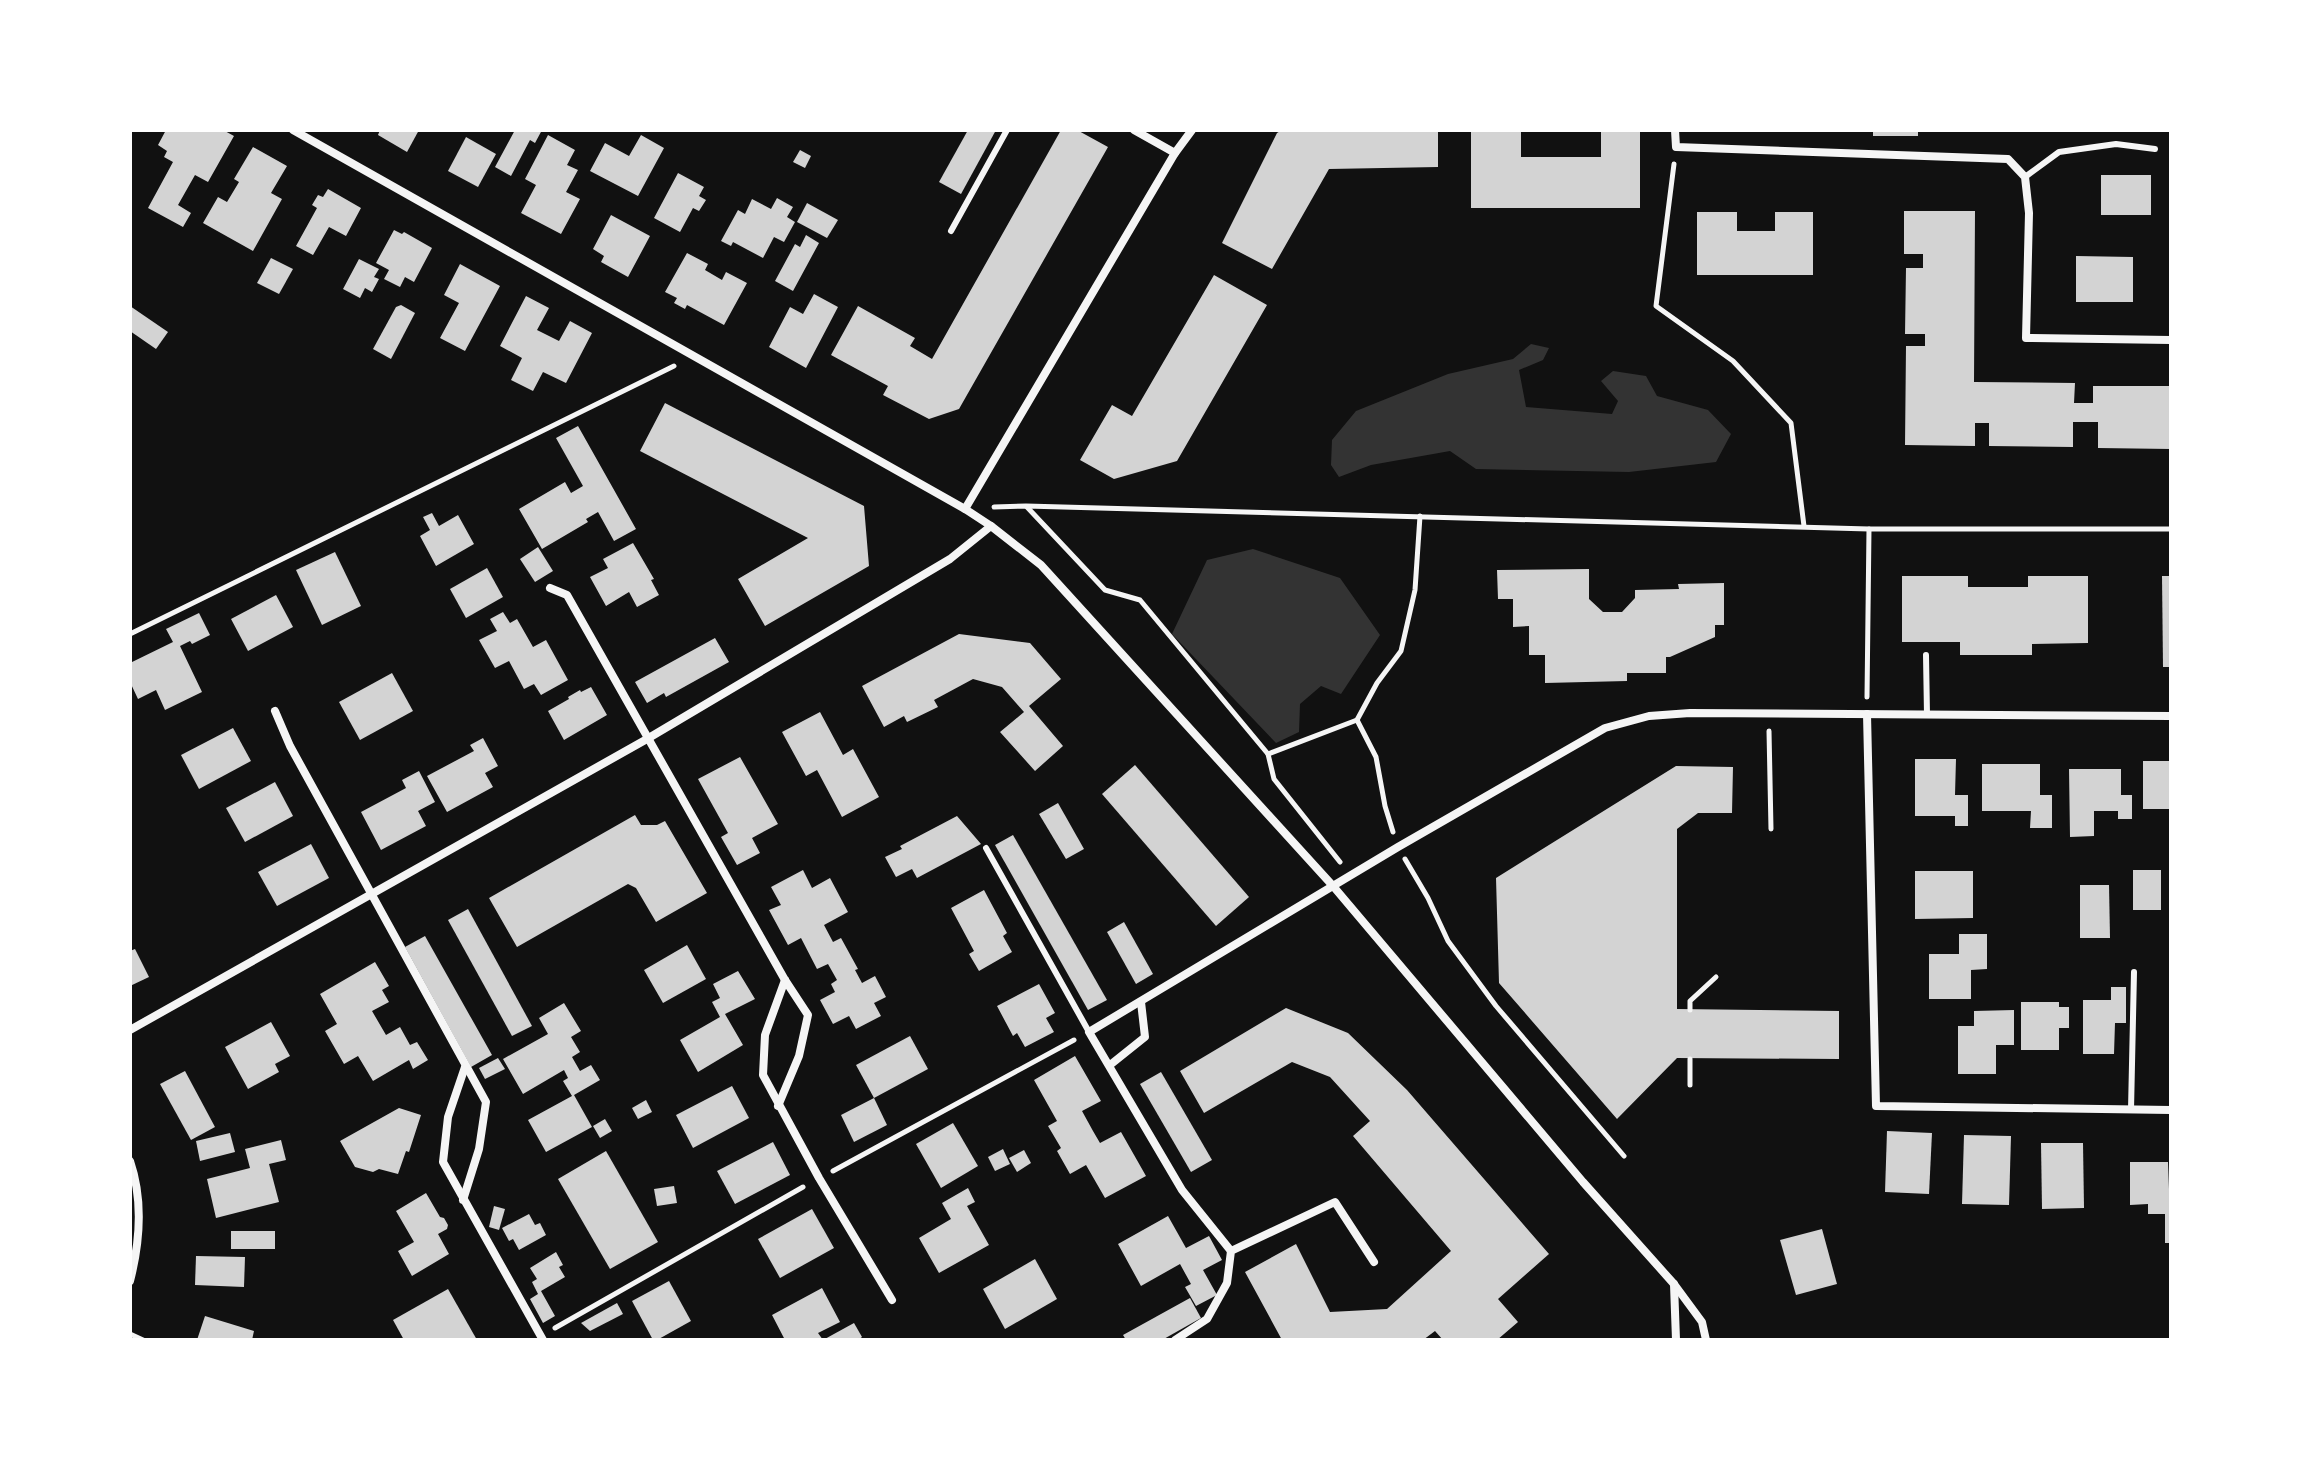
<svg xmlns="http://www.w3.org/2000/svg" width="2301" height="1470" font-family="'Fira Sans',sans-serif">
<style>
.water{fill:#333}
.building{fill:#d3d3d3}
.lines{fill:none;stroke-linecap:round;stroke-linejoin:round}
.path{stroke:#f5f5f5;stroke-width:5}
.service{stroke:#f5f5f5;stroke-width:6}
.minor{stroke:#f5f5f5;stroke-width:8}
</style>
<rect width="100%" height="100%" fill="#111"/>
<g class="water">
<path d="M1531,344L1549,348L1543,360L1519,370L1526,407L1612,414L1618,401L1601,381L1613,371L1646,376L1657,396L1708,410L1731,434L1716,462L1629,472L1476,469L1450,451L1371,465L1339,477L1331,465L1332,440L1356,411L1448,374L1513,359Z"/>
<path d="M1253,549L1340,578L1380,635L1341,694L1321,686L1300,704L1299,732L1276,743L1172,634L1207,560Z"/>
</g>
<g class="building">
<path d="M166,130H223L234,136L208,182L195,175L178,205L191,213L183,227L148,208L173,162L164,157L167,151L158,145Z"/>
<path d="M380,130H419L407,152L378,135Z"/>
<path d="M515,130H542L535,143L530,140L511,176L495,167Z"/>
<path d="M968,130H996L961,194L939,182Z"/>
<path d="M1061,130H1077L1108,147L959,409L929,419L883,395L888,386L831,355L858,306L915,338L910,346L932,359Z"/>
<path d="M1282,130H1438V167L1329,169L1272,269L1222,243L1277,133Z"/>
<path d="M1471,130H1521V157H1601V130H1640V208H1471Z"/>
<rect x="1873" y="130" width="45" height="6"/>
<path d="M548,135L575,150L567,165L578,170L566,192L580,199L561,234L521,213L536,185L525,179Z"/>
<path d="M641,135L664,148L638,196L590,171L605,143L629,156Z"/>
<path d="M466,137L496,154L478,187L448,171Z"/>
<path d="M253,147L287,166L271,193L282,199L253,251L203,223L218,197L227,202L239,182L234,179Z"/>
<path d="M800,150L811,156L805,168L793,162Z"/>
<path d="M678,173L704,187L699,196L706,200L699,211L693,208L680,232L654,218Z"/>
<rect x="2101" y="175" width="50" height="40"/>
<path d="M328,189L361,208L346,236L329,227L313,255L296,246L317,208L312,205L318,195L323,197Z"/>
<path d="M777,198L793,207L787,217L795,222L784,242L774,237L763,258L733,242L731,246L721,241L738,210L745,214L752,199L771,209Z"/>
<path d="M807,203L838,220L827,238L797,222Z"/>
<path d="M1904,211H1975L1974,382L2075,383L2074,403H2093V386H2171V449L2098,448V422H2073V447L1989,446V423H1975V446L1905,445L1906,346H1925V334H1905L1906,268H1923V254H1904Z"/>
<path d="M1697,212H1737V231H1775V212H1813V275H1697Z"/>
<path d="M611,215L650,236L628,277L601,262L604,256L593,249Z"/>
<path d="M394,230L402,234L404,232L432,248L414,282L405,277L400,287L384,279L389,270L376,263Z"/>
<path d="M806,235L819,243L793,291L775,281L795,244L800,247Z"/>
<path d="M687,253L708,264L705,270L722,280L726,272L747,283L724,325L687,305L685,309L674,303L677,298L665,292Z"/>
<path d="M2076,256L2133,257V302H2076Z"/>
<path d="M271,258L293,269L279,294L257,283Z"/>
<path d="M359,259L379,269L374,277L379,279L372,292L365,288L360,298L343,289Z"/>
<path d="M460,264L500,286L465,351L440,338L459,303L444,295Z"/>
<path d="M1214,275L1267,305L1177,461L1114,479L1080,460L1112,405L1132,416Z"/>
<path d="M814,294L838,307L806,368L769,347L790,307L803,314Z"/>
<path d="M526,296L549,308L537,330L559,341L570,321L592,333L566,383L543,372L533,391L511,380L522,358L500,346Z"/>
<path d="M401,305L415,313L391,359L373,349L396,307Z"/>
<path d="M130,306L168,332L156,349L130,331Z"/>
<path d="M665,403L864,506L869,566L765,626L738,579L808,538L640,451Z"/>
<path d="M578,426L636,529L614,541L598,512L586,519L588,522L542,549L519,509L565,482L571,493L583,486L556,438Z"/>
<path d="M432,513L439,526L458,515L474,544L436,566L420,536L430,530L423,517Z"/>
<path d="M633,543L654,579L651,580L659,595L637,607L629,592L606,606L590,577L608,568L603,559Z"/>
<path d="M538,547L553,571L535,582L520,559Z"/>
<path d="M335,552L361,606L322,625L296,570Z"/>
<path d="M487,568L503,597L466,618L450,589Z"/>
<path d="M1589,569V599L1603,612H1622L1635,598V590L1679,589L1678,584L1724,583V625H1715V637L1670,657H1666V673H1627V681L1545,683V655H1529V626L1513,627V599H1498L1497,570Z"/>
<path d="M1902,576H1968V587H2028V576H2088V643L2032,644V655H1960V642H1902Z"/>
<path d="M2162,576H2171V667H2163Z"/>
<path d="M276,595L293,627L248,651L231,619Z"/>
<path d="M503,612L510,623L517,619L533,647L546,640L568,680L541,695L534,684L524,689L509,661L495,668L479,640L497,631L490,619Z"/>
<path d="M199,613L210,635L192,644L190,641L180,646L202,692L165,710L156,690L138,699L130,682V663L173,642L166,629Z"/>
<path d="M959,634L1030,643L1061,679L1029,706L1063,746L1035,771L1000,732L1024,712L1002,687L973,679L934,700L938,707L907,722L904,716L884,727L862,686Z"/>
<path d="M715,638L729,662L666,697L664,693L647,703L635,682Z"/>
<path d="M392,673L413,711L360,740L339,702Z"/>
<path d="M591,687L607,715L564,740L548,711L569,699L568,697L580,690L581,692Z"/>
<path d="M820,712L843,755L853,749L879,797L842,817L817,770L806,776L782,732Z"/>
<path d="M233,728L251,761L199,789L181,755Z"/>
<path d="M483,738L498,766L485,773L493,787L447,812L427,776L474,751L470,745Z"/>
<path d="M740,757L778,824L752,838L760,853L737,865L721,837L728,833L698,779Z"/>
<path d="M1915,759H1956L1955,795H1968V826H1955V816H1915Z"/>
<rect x="2143" y="761" width="28" height="48"/>
<path d="M1982,764H2040V795H2052V828H2030L2031,811H1982Z"/>
<path d="M1135,765L1249,897L1216,926L1102,794Z"/>
<path d="M1676,766L1733,767L1732,813H1698L1677,829V1009L1839,1011V1059L1677,1058L1617,1119L1499,983L1496,878Z"/>
<path d="M2069,769H2121V795H2132V819H2118V811H2094V836L2070,837Z"/>
<path d="M419,771L435,802L418,811L426,826L381,850L361,812L406,788L402,780Z"/>
<path d="M275,782L293,816L245,842L226,808Z"/>
<path d="M1058,803L1084,849L1066,859L1039,814Z"/>
<path d="M635,815L641,825H657L665,821L707,893L656,922L636,888L628,884L517,947L489,898Z"/>
<path d="M957,816L981,844L917,878L912,869L896,877L885,857L902,849L900,846Z"/>
<path d="M1013,835L1107,1000L1088,1010L995,845Z"/>
<path d="M311,844L329,878L277,906L258,872Z"/>
<path d="M803,870L812,888L830,878L848,912L824,925L833,942L841,938L858,969L855,970L862,983L875,976L886,997L874,1003L881,1016L856,1029L849,1016L833,1024L820,1000L835,992L831,984L837,980L828,964L817,969L801,938L788,945L769,910L781,905L771,887Z"/>
<rect x="2133" y="870" width="28" height="40"/>
<path d="M1915,871H1973V918L1915,919Z"/>
<path d="M2080,885H2109L2110,938H2080Z"/>
<path d="M984,890L1007,933L1003,936L1012,952L979,971L969,954L974,951L951,908Z"/>
<path d="M468,909L532,1026L512,1036L448,920Z"/>
<path d="M1124,922L1153,974L1136,984L1107,932Z"/>
<path d="M1959,934H1987V969L1971,970V999H1929V954H1959Z"/>
<path d="M425,936L492,1055L471,1067L405,947Z"/>
<path d="M687,945L706,979L663,1003L644,970Z"/>
<path d="M135,949L149,977L130,986V951Z"/>
<path d="M375,962L389,986L382,990L389,1002L372,1011L386,1035L400,1027L410,1045L417,1042L428,1060L413,1069L409,1060L373,1081L358,1056L344,1064L325,1031L337,1024L320,994Z"/>
<path d="M738,971L755,999L725,1014L743,1045L698,1072L680,1040L720,1017L712,1002L720,998L713,984Z"/>
<path d="M1039,984L1055,1013L1046,1018L1054,1032L1025,1047L1017,1033L1013,1036L997,1006Z"/>
<path d="M2111,987H2126V1023H2115L2114,1054H2083V1000H2111Z"/>
<path d="M2021,1002H2059V1007H2069V1028H2059V1050H2021Z"/>
<path d="M564,1003L581,1031L571,1037L580,1052L572,1057L580,1071L591,1065L600,1080L574,1095L592,1127L546,1152L528,1120L572,1096L563,1081L568,1078L564,1070L523,1094L503,1059L548,1034L539,1018Z"/>
<path d="M1286,1008L1348,1033L1407,1090L1549,1254L1498,1299L1518,1322L1497,1340H1443L1435,1331L1423,1340H1282L1245,1272L1296,1244L1330,1312L1387,1309L1451,1251L1353,1136L1370,1121L1330,1077L1292,1062L1204,1113L1180,1071Z"/>
<path d="M2014,1010V1045H1996V1074H1958V1026H1974V1011Z"/>
<path d="M271,1022L290,1056L275,1064L279,1072L248,1089L225,1047Z"/>
<path d="M910,1036L928,1069L874,1098L856,1065Z"/>
<path d="M1075,1056L1101,1101L1082,1111L1093,1131L1100,1143L1121,1132L1146,1176L1105,1198L1086,1165L1070,1174L1057,1151L1061,1148L1048,1126L1057,1121L1034,1080Z"/>
<path d="M498,1058L505,1069L485,1079L479,1068Z"/>
<path d="M185,1071L215,1127L191,1140L160,1084Z"/>
<path d="M1161,1072L1212,1160L1191,1172L1140,1084Z"/>
<path d="M732,1086L749,1118L693,1148L676,1115Z"/>
<path d="M874,1098L887,1125L854,1142L841,1115Z"/>
<path d="M646,1100L652,1112L638,1119L632,1108Z"/>
<path d="M399,1108L421,1115L409,1152L406,1151L398,1174L379,1169L373,1172L355,1167L340,1141Z"/>
<path d="M605,1119L612,1131L600,1138L593,1126Z"/>
<path d="M953,1123L978,1166L941,1188L916,1144Z"/>
<path d="M1887,1131L1932,1133L1929,1194L1885,1192Z"/>
<path d="M230,1133L235,1152L200,1161L196,1141Z"/>
<path d="M1964,1135L2011,1136L2009,1205L1962,1204Z"/>
<path d="M281,1140L286,1160L269,1164L279,1202L216,1218L207,1179L250,1168L245,1149Z"/>
<path d="M773,1142L790,1175L735,1204L717,1171Z"/>
<path d="M2041,1143H2083L2084,1208L2042,1209Z"/>
<path d="M1003,1149L1010,1164L995,1171L988,1157Z"/>
<path d="M1024,1150L1031,1163L1017,1172L1009,1158Z"/>
<path d="M606,1151L658,1242L610,1269L558,1179Z"/>
<path d="M2130,1162H2168L2171,1243H2165V1214H2148V1204L2130,1205Z"/>
<path d="M674,1186L677,1203L657,1206L654,1189Z"/>
<path d="M968,1188L975,1202L967,1206L989,1245L939,1273L919,1238L951,1219L942,1203Z"/>
<path d="M426,1193L440,1217L444,1218L448,1225L447,1229L438,1234L449,1254L412,1276L398,1251L414,1242L396,1211Z"/>
<path d="M494,1206L505,1209L499,1230L489,1227Z"/>
<path d="M812,1209L834,1248L780,1278L758,1239Z"/>
<path d="M529,1214L535,1225L540,1223L546,1235L519,1250L513,1239L509,1241L502,1228Z"/>
<path d="M1168,1216L1186,1248L1209,1236L1222,1260L1203,1270L1217,1295L1196,1306L1185,1287L1191,1284L1180,1264L1141,1286L1118,1244Z"/>
<path d="M1822,1229L1837,1284L1796,1295L1780,1240Z"/>
<rect x="231" y="1231" width="44" height="18"/>
<path d="M556,1252L563,1265L559,1267L565,1277L541,1291L555,1316L543,1323L530,1299L538,1294L532,1282L537,1279L530,1268Z"/>
<path d="M196,1256L245,1257L244,1287L195,1285Z"/>
<path d="M1035,1259L1057,1299L1005,1329L983,1289Z"/>
<path d="M669,1281L691,1321L657,1340H653L632,1301Z"/>
<path d="M822,1288L840,1322L818,1333L823,1340H785L772,1315Z"/>
<path d="M448,1289L477,1340H404L393,1320Z"/>
<path d="M1190,1298L1201,1318L1162,1340H1126L1123,1335Z"/>
<path d="M617,1303L623,1314L590,1331L581,1323Z"/>
<path d="M205,1316L254,1331L252,1340H197Z"/>
<path d="M854,1323L862,1337L858,1340H823Z"/>
</g>
<g class="lines">
<g class="path">
<path d="M1674,164L1656,306L1733,361L1791,423L1804,526"/>
<path d="M994,507L1026,506L1869,529H2171"/>
<path d="M1027,507L1105,590L1140,600L1268,754L1274,779L1340,862"/>
<path d="M130,634L674,366"/>
<path d="M1867,697L1869,529"/>
<path d="M1357,720L1376,757L1385,806L1393,832"/>
<path d="M1769,731L1771,829"/>
<path d="M1268,754L1357,720L1377,683L1401,651L1415,590L1420,516"/>
<path d="M1405,859L1428,898L1448,941L1496,1006L1624,1156"/>
<path d="M1690,1010V1001L1716,977"/>
<path d="M1690,1085V1059"/>
<path d="M833,1171L1074,1040"/>
<path d="M555,1328L803,1187"/>
<path d="M130,1334L143,1340"/>
</g>
<g class="service">
<path d="M2025,177L2059,152L2116,144L2155,149"/>
<path d="M951,231L1007,130"/>
<path d="M1926,655L1927,715"/>
<path d="M986,848L1089,1032"/>
<path d="M2131,1110L2134,972"/>
</g>
<g class="minor">
<path d="M293,130L965,509L991,526L1041,565L1333,886L1583,1182L1674,1284L1702,1322L1706,1340"/>
<path d="M1134,130L1175,153"/>
<path d="M1675,130L1676,147L2008,159L2025,177L2029,213L2026,338L2171,340"/>
<path d="M965,509L1175,153L1192,130"/>
<path d="M550,588L567,595L785,980L808,1015L799,1056L778,1106"/>
<path d="M275,711L290,746L486,1102L479,1149L463,1200"/>
<path d="M1867,714L1876,1106L2171,1110"/>
<path d="M785,980L765,1035L763,1075L819,1178L892,1300"/>
<path d="M130,1030L647,739L950,559L991,526"/>
<path d="M1110,1065L1145,1037L1141,1002"/>
<path d="M465,1067L448,1117L443,1162L543,1340"/>
<path d="M130,1161C143,1199 140,1242 130,1281"/>
<path d="M1231,1251L1182,1190L1089,1032L1398,847L1605,728L1649,716L1690,713L2171,716"/>
<path d="M1674,1284L1676,1340"/>
<path d="M1175,1340L1207,1319L1227,1283L1231,1251L1335,1202L1374,1262"/>
</g>
</g>
<rect width="2301" height="1470" fill="none" stroke="#ffffff" stroke-width="264"/>
</svg>
